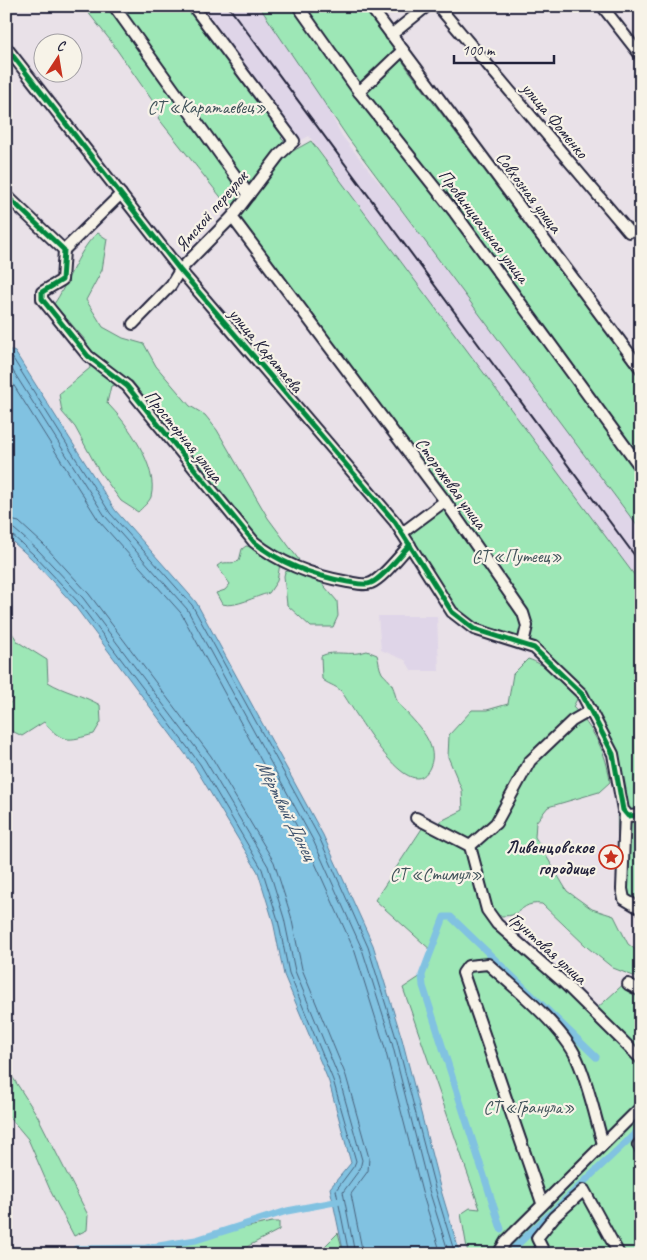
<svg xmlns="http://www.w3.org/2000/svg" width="647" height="1260" font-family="Caveat,sans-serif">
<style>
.built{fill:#dfd5e8}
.green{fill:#9de7b6;stroke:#608478}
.water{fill:#81c2e1;stroke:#5b829f}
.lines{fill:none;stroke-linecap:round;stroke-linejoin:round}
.shore{stroke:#48627d;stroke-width:1}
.canal{stroke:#81c2e1;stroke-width:7}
.minor-casing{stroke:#22223b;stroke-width:14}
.minor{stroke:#f7f3e8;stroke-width:10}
.rail{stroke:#22223b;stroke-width:2}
.cycleway-casing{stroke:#f7f3e8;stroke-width:8}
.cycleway{stroke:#00873e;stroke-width:5}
.labels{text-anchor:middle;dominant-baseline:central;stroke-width:4.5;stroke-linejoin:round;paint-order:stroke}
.park-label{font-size:18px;fill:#41535a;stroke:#f7f3e8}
.street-label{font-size:18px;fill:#22223b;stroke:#f7f3e8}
.poi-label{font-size:18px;font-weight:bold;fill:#22223b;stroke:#f7f3e8;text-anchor:end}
.water-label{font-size:19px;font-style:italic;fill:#3e526d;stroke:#f7f3e8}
</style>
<rect width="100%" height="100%" fill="#e9e1e8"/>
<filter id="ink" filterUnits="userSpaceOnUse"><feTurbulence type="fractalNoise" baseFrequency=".02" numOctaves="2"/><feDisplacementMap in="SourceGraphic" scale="10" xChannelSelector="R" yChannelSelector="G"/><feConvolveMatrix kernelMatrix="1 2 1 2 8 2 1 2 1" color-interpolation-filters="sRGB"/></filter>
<g filter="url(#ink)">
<g class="built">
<path d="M180,6H261L313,78L342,136L449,271L641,524V588L356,202L309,136L289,147Z"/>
<path d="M378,616H437L439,671H412L405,660L381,650Z"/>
</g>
<g class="green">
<path d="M83,6H186L284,135L281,138L293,151L311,141L641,584V913L618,890L617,781L612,760L585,706L559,668L533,647L463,623L401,535L446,500L235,215L158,118L161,113L110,40Z"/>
<path d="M259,6H365L407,68L641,379V531L348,138Z"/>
<path d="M98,233L107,239L102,270L86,300L103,327L123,338L144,344L156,366L190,406L205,415L217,430L268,518L299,560L290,563L255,537L132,381L111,386L107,403C127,423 159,467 151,497C149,502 142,508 138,512L121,501L99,471L75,427L62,412L59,394L90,368L86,341L54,304C67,286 81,244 98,233Z"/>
<path d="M246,546L254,547L280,564L277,581L269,593C255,596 236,608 222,604L216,593L225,590L230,584L217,566C224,560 231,565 239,561L242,549Z"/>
<path d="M291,570L319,580L337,601L338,616L333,627H311L287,605L284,576L285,572Z"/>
<path d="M6,624L18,642L47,660L48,682C64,692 83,695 100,705L101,722L94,734C68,741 63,744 44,722L22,736L6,728V709L13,699L6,698Z"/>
<path d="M367,651L377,655C379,661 379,668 382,673C385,677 390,680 392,685C395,691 395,697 398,703C411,719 441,743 430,767C410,812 352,705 341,691C335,685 327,684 322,679L321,656C335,649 350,657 367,651Z"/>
<path d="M528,659C545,664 568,683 577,699L573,707C593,728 607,753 610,782L599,792L548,807L536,822L535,837L567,891L592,909L614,916L628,944L641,954V979L613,968L587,947L542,904C525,902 525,909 512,915C508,916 501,916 496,916L488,897L493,916L595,1010L627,981L641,991V1254H468L461,1214L470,1208L480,1209L403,988L424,974L433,952L375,900L425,824L448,833L439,822L463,810L462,790L448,757L449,735L472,710H487L508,704L513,674Z"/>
<path d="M6,1067L37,1115L88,1215L87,1230L74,1236L51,1192L28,1139L6,1113Z"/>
<path d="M272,1222H279V1230L233,1254H61L76,1249L146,1248Z"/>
<path d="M338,1233L344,1254H317Z"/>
</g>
<path class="water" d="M6,348L15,352L115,510L196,602L323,835L373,945L402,1039L440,1187L460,1254H344L330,1188L351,1163L329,1082L284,975L273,921L258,872L195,767L74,605L31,558L6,536Z"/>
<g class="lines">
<g class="shore">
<path d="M6,353L12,357L110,513L192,605L319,837L368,947L397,1041L435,1188L455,1254"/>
<path d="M6,360L105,516L187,609L313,840L362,949L392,1043L429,1190L449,1254"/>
<path d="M6,373L99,521L181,613L306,843L355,952L384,1045L422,1192L441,1254"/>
<path d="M6,519L19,522L43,544L89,594L211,756L274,862L291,916L302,969L346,1076L369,1158L368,1171L351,1194L363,1254"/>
<path d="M6,527L14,529L38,550L83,598L205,760L268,866L284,918L295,971L339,1078L362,1160L360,1169L343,1192L355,1254"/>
<path d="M6,533L11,534L34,555L78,602L200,764L262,869L278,920L289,973L333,1080L356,1161L354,1166L336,1190L349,1254"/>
</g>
<g class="canal">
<path d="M501,1229L423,986L422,975L444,917H451L596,1057"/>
<path d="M71,1254L76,1249L146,1248L196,1240L287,1211L340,1201"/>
<path d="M512,1254L515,1247L641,1128"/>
</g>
<g class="minor-casing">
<g id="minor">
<path d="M114,6L249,195"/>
<path d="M298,6L359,92L455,213L641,468"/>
<path d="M370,6L641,369"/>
<path d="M438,6L629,232"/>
<path d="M602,6L641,56"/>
<path d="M391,35L427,6"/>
<path d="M6,47L180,270L395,522L452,612L474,629L534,648L582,694L613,754L623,810L628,816L641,815"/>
<path d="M359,92L403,50"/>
<path d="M6,195L64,250L62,280L42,292V299L88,356L127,386L254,542C281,564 314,576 348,582C355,583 365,586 371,583C383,578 400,555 410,545"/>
<path d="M232,217L445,501L523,613L527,626L523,643"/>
<path d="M64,250L121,194"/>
<path d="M133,324L171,285L180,270L232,217L279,155L294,141L193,6"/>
<path d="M402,533L445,501"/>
<path d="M591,710L572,721L530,761L496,823L470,846L487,910L497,924L562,981L641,1059"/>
<path d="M625,812L622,889L624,899L641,909"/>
<path d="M416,818L470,846"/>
<path d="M628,984L641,991"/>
<path d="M641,1142L638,1145L641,1150"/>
<path d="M542,1203L463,973L468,966L488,964C514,987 564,1028 577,1059C589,1086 595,1116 603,1144"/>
<path d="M498,1254L506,1241L641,1107"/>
<path d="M545,1254L537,1238L554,1217L584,1190L619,1254"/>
</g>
</g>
<use href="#minor" class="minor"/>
<path class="rail" d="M228,6L641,564"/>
<g class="cycleway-casing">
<g id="cycleway">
<path d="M6,47L180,270L395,522L452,612L474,629L534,648L582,694L613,754L623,810L628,816L641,815"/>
<path d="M6,195L64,250L62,280L42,292V299L88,356L127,386L254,542C281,564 314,576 348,582C355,583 365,586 371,583C383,578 400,555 410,545"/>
</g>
</g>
<use href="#cycleway" class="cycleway"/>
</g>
</g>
<defs>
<g id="sight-ring" transform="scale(1.25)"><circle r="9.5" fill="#f7f3e8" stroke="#c8321e" stroke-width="1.5"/><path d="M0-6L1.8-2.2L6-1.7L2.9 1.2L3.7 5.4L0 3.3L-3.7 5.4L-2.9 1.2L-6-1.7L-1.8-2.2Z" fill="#c8321e"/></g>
</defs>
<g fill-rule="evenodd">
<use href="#sight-ring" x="611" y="857"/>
</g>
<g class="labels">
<g class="park-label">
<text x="207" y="107">СТ «Каратаевец»</text>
<text x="517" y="556">СТ «Путеец»</text>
<text x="436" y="874">СТ «Стимул»</text>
<text x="529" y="1107">СТ «Гранула»</text>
</g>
<g class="street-label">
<text transform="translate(555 120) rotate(50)">улица Фоменко</text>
<text transform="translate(529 192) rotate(53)">Совхозная улица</text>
<text transform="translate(211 211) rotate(-49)">Ямской переулок</text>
<text transform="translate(484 226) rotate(53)">Провинциальная улица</text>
<text transform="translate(266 350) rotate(50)">улица Каратаева</text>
<text transform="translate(184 436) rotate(51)">Просторная улица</text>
<text transform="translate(451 483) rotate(54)">Сторожевая улица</text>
<text transform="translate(548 948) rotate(42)">Грунтовая улица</text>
</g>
<g class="poi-label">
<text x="594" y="847">Ливенцовское<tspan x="594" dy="21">городище</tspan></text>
</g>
<g class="water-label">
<text transform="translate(286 810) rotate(63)">Мёртвый Донец</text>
</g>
</g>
<rect width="647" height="1260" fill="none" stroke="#f7f3e8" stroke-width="25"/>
<rect x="12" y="12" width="622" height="1235" fill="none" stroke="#22223b" stroke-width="2" filter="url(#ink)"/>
<g transform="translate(58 58) rotate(12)"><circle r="24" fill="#f7f3e8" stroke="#a29fa3"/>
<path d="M0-4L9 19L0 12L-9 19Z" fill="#c8321e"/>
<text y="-8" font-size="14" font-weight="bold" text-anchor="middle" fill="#22223b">С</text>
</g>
<path d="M454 55v8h100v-8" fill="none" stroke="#22223b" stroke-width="2.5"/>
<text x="462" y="55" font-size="15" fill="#22223b" stroke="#f7f3e8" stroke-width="4" paint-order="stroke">100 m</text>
</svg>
